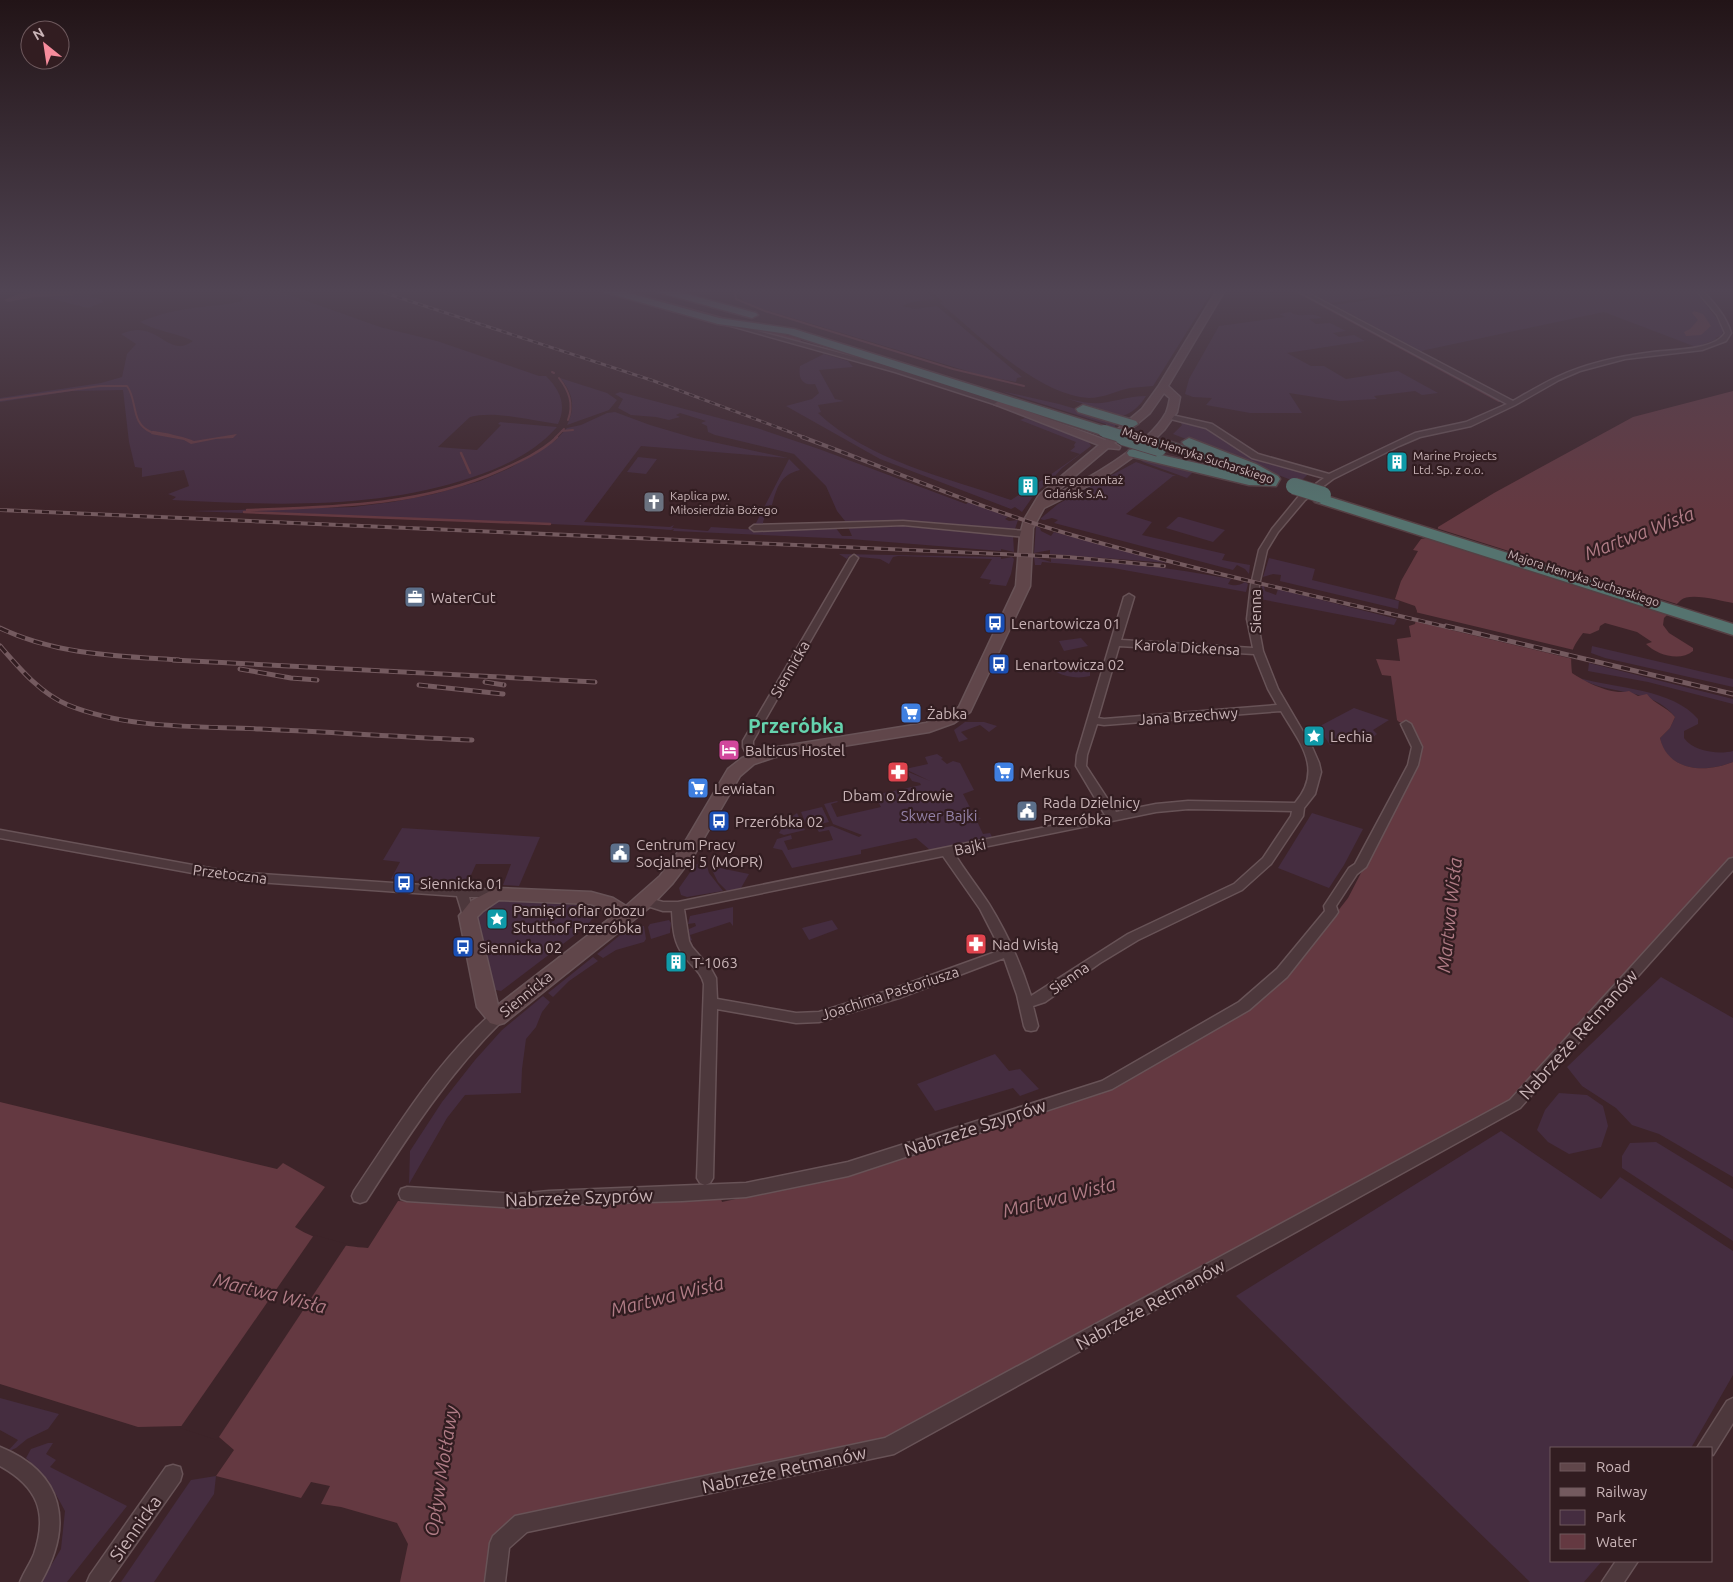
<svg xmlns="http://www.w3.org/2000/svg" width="1733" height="1582" font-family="Ubuntu,sans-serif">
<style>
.green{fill:#452d40}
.water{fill:#643941}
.pier{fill:#3d2429}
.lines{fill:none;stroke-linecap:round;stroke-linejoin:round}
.stream-far1{stroke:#643941;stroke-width:2}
.stream{stroke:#643941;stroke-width:2.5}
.street-casing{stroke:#685357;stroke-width:3}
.secondary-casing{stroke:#685357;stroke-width:3}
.highway-casing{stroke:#554044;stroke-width:3}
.street{fill:#4d383c;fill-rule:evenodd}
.secondary{fill:#60464a;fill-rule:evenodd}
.highway{fill:#55736f;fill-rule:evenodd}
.rail-far2-casing{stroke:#745a5f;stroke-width:3}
.rail-far1-casing{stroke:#745a5f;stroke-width:4}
.rail-casing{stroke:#745a5f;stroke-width:5}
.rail-far2{stroke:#321d21;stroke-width:2;stroke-dasharray:5.5;stroke-linecap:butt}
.rail-far1{stroke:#321d21;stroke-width:2.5;stroke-dasharray:7;stroke-linecap:butt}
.rail{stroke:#321d21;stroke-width:3;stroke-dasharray:9;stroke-linecap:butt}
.highway-bridge-far1-casing{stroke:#554044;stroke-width:14;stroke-linecap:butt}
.highway-bridge-casing{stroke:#554044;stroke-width:18;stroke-linecap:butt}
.highway-bridge-far1{stroke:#55736f;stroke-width:12}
.highway-bridge{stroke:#55736f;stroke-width:16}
.labels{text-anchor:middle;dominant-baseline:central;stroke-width:4.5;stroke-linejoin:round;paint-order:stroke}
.far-street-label{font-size:12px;fill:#c9b4b7;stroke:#321d21}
.far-poi-label{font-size:12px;fill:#c9b4b7;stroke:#321d21;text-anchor:start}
.poi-label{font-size:15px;fill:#c9b4b7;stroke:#321d21;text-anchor:start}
.street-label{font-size:15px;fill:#c9b4b7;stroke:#321d21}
.park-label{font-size:15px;fill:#9482a8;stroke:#321d21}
.near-street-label{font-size:18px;fill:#c9b4b7;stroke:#321d21}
.near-water-label{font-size:19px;font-style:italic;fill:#b07c86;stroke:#321d21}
.district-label{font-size:20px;font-weight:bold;fill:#65d3ae;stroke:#321d21}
</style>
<rect width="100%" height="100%" fill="#3d2429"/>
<g class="green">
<path d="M94,290H101L89,297L101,299L104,302L88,308L48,298Z"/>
<path d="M234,290H276L380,327L437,341L539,376H546C560,390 567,405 558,424C533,421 495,410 470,417L438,447L477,450L501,425L498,424L500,422L557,427C535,452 504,467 473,477C376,510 273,505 172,500L176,497L168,494L189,486L184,470L142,477V468L135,467L129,442L123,390L72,391L0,402V398L101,383L122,377L127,354L136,344L121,334C158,317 167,360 193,341C175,332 158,332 140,322C161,313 181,309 203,307C216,305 229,305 242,301L244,297L232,294L233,293L230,291Z"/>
<path d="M739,290H924L935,299L912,302L902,306L915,309L937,306L1022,377L1017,378L1016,382L983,376L753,306C745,302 739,299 739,290Z"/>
<path d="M929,290H1213L1153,386C1145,387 1137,387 1130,388C1116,391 1103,398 1089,398C1037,395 979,335 940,303L943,302Z"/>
<path d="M1305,290H1447L1432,292L1423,290L1331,303Z"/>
<path d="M1462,290H1694L1717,319L1723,331L1721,336L1715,338L1717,339L1696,347L1604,312L1421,351L1334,305L1423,292L1429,294Z"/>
<path d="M1290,312C1301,319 1310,311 1322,318L1309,319L1316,324L1330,323L1346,331L1333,333L1339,337L1354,335L1365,341L1287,353L1311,366H1324L1346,379L1398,371L1438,393L1422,395L1415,391L1374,396L1377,399L1340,401L1289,393L1302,413H1250L1206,405L1212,398L1193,397L1185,394L1189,379L1219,326L1285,317L1279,314Z"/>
<path d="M824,354L848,361L853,367L819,370L835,399L844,401L818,405L821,412L818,413C867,460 948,478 1011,500L1042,480L1048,482L1034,495L1022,512L1015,507L1011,509L880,459L786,406L812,399L819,393L815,384C802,386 798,378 800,366Z"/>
<path d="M560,378L607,393L617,400L609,410L567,425C576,407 573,393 560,378Z"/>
<path d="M1001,391L1059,404L1116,421L1115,427Z"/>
<path d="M620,392L757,428L819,449L966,504L969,502L1008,517L1005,519L1009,521L1018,520L1014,532L919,522L845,521L837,511L826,486L794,454L715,435L708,432L707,426L701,423L706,421L680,413L676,415L680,417L669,420L656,417L631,415L618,408L623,399L615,394Z"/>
<path d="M1146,396C1141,405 1131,414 1122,416L1065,398C1077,401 1088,404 1101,403C1117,401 1130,396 1146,396Z"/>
<path d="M615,412L650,425L694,438L788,458L641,446L584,522L670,527L674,525L672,528L708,531L711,527L758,530L835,527L842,536H852L848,527L918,525L1013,535L1014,552L1001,549V551L850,539L673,531L674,529L671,530L644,528L245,511L242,513L191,511L353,507L392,502L434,494L480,481L510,468L556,440L567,428L581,425L607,413Z"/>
<path d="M1025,418L1088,441L1091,446L1062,468L1054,477L1050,475L1080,454L1070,451L1075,447L1074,445L1076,442L1020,420Z"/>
<path d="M1180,419L1211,429L1243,453L1256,459L1309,473L1299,483L1173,434L1182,425L1179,420Z"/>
<path d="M638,457L657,459L646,474L627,472Z"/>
<path d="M1145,457L1195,470L1187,478L1143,462L1141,460Z"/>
<path d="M789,459L800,470C780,475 777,487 772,505H769L763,522L764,526H755L753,524L756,523Z"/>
<path d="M1136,462L1176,476H1173L1126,514L1152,522L1142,535L1225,554L1222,560L1250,565L1249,574L1245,569L1237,565L1233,570L1054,523L1058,520L1052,518L1044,520L1040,519L1058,504Z"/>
<path d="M1178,517H1180L1225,530L1213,542L1166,528Z"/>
<path d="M1036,526L1040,528L1041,531L1051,536L1054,532L1170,563L1050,554V550L1034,553Z"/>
<path d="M839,554L1001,557V559L1012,557L1014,559L1011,574L1006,586L989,584L991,580L980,578L992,559L898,556L893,557L889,564L880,559L849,556L847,559Z"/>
<path d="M1034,557L1051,562V558C1111,560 1171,568 1231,579L1228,584C1234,586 1239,586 1245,582L1248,584L1246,592L1113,568L1042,562L1041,565H1035Z"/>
<path d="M1269,558L1315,569L1312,580L1399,601L1398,609L1280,581L1281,575L1273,574L1263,577Z"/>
<path d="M1262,586H1264L1265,591L1276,595L1278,589L1397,619L1394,625L1260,599H1259Z"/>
<path d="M1081,638L1088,646L1064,651L1059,641Z"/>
<path d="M1592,646L1733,679V687L1605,658L1591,653Z"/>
<path d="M1589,663L1733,699V704L1648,682L1588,671Z"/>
<path d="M1087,668L1090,670V676C1078,679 1066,677 1056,672Z"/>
<path d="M1579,678C1615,688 1673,689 1698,719V724L1684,731V738C1693,751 1718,755 1733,751V762C1706,773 1667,772 1660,738L1670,728L1675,717C1652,687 1610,696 1579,678Z"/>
<path d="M1354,708L1389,720L1373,730L1377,734L1372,738L1330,745L1318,727Z"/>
<path d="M965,722H984L997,726L989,732L980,725L961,732L968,739L959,742L954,730Z"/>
<path d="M937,754L943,758L941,759L947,764L953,761L960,763L974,790L963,794L975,817L981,818L977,821L983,834L990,833L992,837L930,850L916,838L861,850V854L792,868L782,850L773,848L777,839L791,835L792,839L784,841L788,850L833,840L829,830L819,832L817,829L832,826L859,837L862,835L833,824L824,804L837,801L838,802L831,804L837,817L881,807L875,795L921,785L920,783L912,781L906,771L930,781L905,769L928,764L925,757Z"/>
<path d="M822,807L829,822L807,827L801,812Z"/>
<path d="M797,813L805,830L784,835L779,833L786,821Z"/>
<path d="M1312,813L1363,829L1344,865L1329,888L1278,868Z"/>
<path d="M402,828L540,837L519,886L503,885L511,864H476L467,884L391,879L400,862L383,860Z"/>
<path d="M696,864L707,866L709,873L723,891L687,897L681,895L679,888Z"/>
<path d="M710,866L749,874L741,888L727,891L718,882Z"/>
<path d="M495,900L595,906L599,908L588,925L501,991L491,989L476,914Z"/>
<path d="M733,907V926L730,922L690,935L692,940L690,941L689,929L696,926L695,923L688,924L690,916Z"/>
<path d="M669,920L671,923L670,933L651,939L648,927L650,924Z"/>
<path d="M832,920L838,929L809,940L802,928Z"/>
<path d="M638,926H644L646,939L644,942L616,950L603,958L597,954L624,932Z"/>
<path d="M593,957L598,961L569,981L553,997L548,993Z"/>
<path d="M1661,977L1733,1018V1177L1659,1134L1632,1125L1616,1108L1582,1086L1567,1067Z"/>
<path d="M543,996L550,1002L542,1012L536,1027L526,1039L522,1069L521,1093L465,1095L447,1118L409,1184L410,1151L442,1102L475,1060L502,1030Z"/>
<path d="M995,1054L1009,1071L1020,1069L1039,1089L1020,1096L1013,1088L935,1111L917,1084Z"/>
<path d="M1559,1093L1587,1095L1603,1106L1608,1126L1601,1147L1569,1154L1548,1142L1537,1130L1545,1110Z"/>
<path d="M1501,1131L1601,1199L1620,1177L1733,1251V1375L1691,1448H1552V1561H1602L1584,1582H1530L1236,1296Z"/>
<path d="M1656,1142L1733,1189V1241L1622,1168V1156L1630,1143Z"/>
<path d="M0,1398L59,1414L48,1429L27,1439L16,1448L7,1452L18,1440L0,1430Z"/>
<path d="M48,1443H53L46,1454L56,1460L50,1467L127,1506L67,1582H41L61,1549L65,1511L48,1480L26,1458L31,1449Z"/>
<path d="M216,1476L214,1494L154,1582H121L191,1480Z"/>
</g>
<g class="water">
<path d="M36,290H94L65,296L35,297L8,302L4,300L18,294Z"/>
<path d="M1694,311L1703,314L1711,326L1701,335L1686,336L1684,332L1690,329L1698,320L1692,313Z"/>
<path d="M1733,391V603C1721,601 1690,592 1681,600C1675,605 1670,613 1664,618L1663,625L1669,633L1693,648V651C1680,662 1657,655 1646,644L1652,642L1637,632L1605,623L1600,626L1599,630L1590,634L1583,633C1571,649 1570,653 1572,673C1585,682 1613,696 1629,691L1638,696L1647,694C1654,704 1667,707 1675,717L1670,728L1660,738C1668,772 1706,773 1733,762V859L1512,1103L886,1445L521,1520L491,1582H400L408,1544L397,1523L341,1507L321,1504L330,1486L311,1482L301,1498L216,1476L234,1450L219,1437L182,1426L138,1427L0,1384V1102L277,1169L283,1163L325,1187L295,1227C319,1242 341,1246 368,1248L398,1201L516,1208L720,1196L722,1202L849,1174L1110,1090L1183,1047L1288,975L1348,898L1417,765L1408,723L1399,722L1397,720L1391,676L1382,675L1376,659L1400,661L1397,639L1411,637L1409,626L1415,624L1417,611L1415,606L1395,599L1401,581L1418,551L1413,550L1421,539L1437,536L1438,527L1494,493L1633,417Z"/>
<path d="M152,431C159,431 189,438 194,441L237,434L233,438L216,439L191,444L184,440L151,434Z"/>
</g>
<g class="pier">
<path d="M1436,528L1680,605L1676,610L1435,534Z"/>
<path d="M1415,612L1574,650L1573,659L1413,621Z"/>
<path d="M314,1235L347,1244L217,1440L180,1428Z"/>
</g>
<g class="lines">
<g class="stream-far1">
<path d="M237,290H241"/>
<path d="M621,290L730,320"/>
<path d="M737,290L735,294L736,299L765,311L953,369L1024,386"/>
<path d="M1294,290L1499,401"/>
<path d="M767,331L800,340"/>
<path d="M552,372L554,373"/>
<path d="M559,378C569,391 574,404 568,420"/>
<path d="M0,400L100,386H127C138,401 130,423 151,432"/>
<path d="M562,431L573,430"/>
<path d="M555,438L564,429"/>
</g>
<g class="stream">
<path d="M461,453L470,473"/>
<path d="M247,510C333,507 421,506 501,470C521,461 541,452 557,437"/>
<path d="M244,512L550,524"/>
</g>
<g class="street-casing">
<g id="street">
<path d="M1296,290H1302L1513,401C1527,393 1542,384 1557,377C1587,363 1620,356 1653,352C1672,350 1715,350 1725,333L1717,315L1696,290H1702C1714,303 1726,316 1731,333L1726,341L1702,350L1625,359L1580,371L1559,380L1515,405L1471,426L1420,437L1399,446L1333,479L1305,500L1278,532L1267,550L1259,585L1257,619L1263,651L1278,689L1312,747L1319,763L1321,772L1315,794L1304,808L1303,816L1271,864L1242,890L1138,940L1100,963L1045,1002L1033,1006L1038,1026L1036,1030L1031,1031L1026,1030L1024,1026L1017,995L1004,958L899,998L819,1022L796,1023L717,1009L713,1178L710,1183L705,1185L700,1183L697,1178L704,984C701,971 691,966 684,956C673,942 673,927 672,911H663L641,904L639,901L641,898L645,897L663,902H678L1105,815L1076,766L1077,755L1124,597L1129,594L1134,597L1121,640L1253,648L1247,619L1251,585L1259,550L1272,529L1299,496L1324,478L1252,458L1206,428L1167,418V414L1212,424L1258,454L1329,474L1415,433L1466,422L1507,404ZM1119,646L1254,654L1268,689L1277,705L1104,719L1098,718ZM1281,711C1300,743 1324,769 1295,803L1188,801L1156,804L1116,812L1086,766L1087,755L1097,724L1104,725ZM1188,809L1292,811L1291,816L1263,858L1234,884L1128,934L1031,996C1021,964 1007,933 989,904C978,887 965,871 954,853L1156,812ZM943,856L980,909L1001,950L890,990L819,1012L796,1013L717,999L716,978L711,969L692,947L689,941L684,909Z"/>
<path d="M724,322L900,369L968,391L1003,404L997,405L895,372L724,324Z"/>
<path d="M903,521L1026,531L1030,534L1026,537L903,525L754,531L750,528L754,525Z"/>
<path d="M854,555L858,558L753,741V747L759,759L754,762L750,761L743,747V741L850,558Z"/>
<path d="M1406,721L1411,724L1422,747L1418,765L1366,867L1357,874L1336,906L1338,912L1336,915L1287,977L1249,1010L1112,1089L848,1176L746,1197L682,1201L549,1205L517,1208L407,1201L401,1199L399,1194L401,1189L407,1187L517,1194L549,1191L746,1183L848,1162L1102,1081L1239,1002L1277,969L1325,911L1324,906L1349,868L1355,864L1408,765L1412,747L1401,724Z"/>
<path d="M0,830L231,872L496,890L500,891L502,894L500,897H469L474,916L472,919H464L457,896L231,880L0,838Z"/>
<path d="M1733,858V870L1520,1108L894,1454L527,1532L509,1548L505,1582H485L490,1543L493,1536L515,1516L885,1438L1510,1100L1729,859Z"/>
<path d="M497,1012L502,1013L504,1017L502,1021C448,1074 407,1138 366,1201L360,1203L354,1201L352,1196L354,1191C392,1135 428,1075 476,1028C483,1022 489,1014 497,1012Z"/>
<path d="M1733,1398V1423L1713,1455L1712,1448H1697L1727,1401Z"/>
<path d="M0,1447C64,1473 74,1524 41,1582H20C24,1572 30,1564 34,1554C48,1513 38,1487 0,1466Z"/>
<path d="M173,1465L180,1467L182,1474L180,1481L109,1582H87L90,1575L166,1467Z"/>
<path d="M1616,1561H1638L1624,1582H1602Z"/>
</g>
</g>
<g class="secondary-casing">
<path id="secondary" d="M1217,290H1225L1168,386L1180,397L1177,412L1164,430L1147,447L1102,479L1044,508L1033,528L1030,586L970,712L954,723L929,732L775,757L754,764L740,776L694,855L672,884L651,906L504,1023L497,1025L490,1023L477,1007L459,916L471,901L496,888L591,892L613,898L626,906L660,876L682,847L728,769L742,758L772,748L926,723L944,717L959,707L1016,586L1020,535L1024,520L1039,495L1099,445L994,404L999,401L1003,402L1105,440L1142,409L1158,387ZM1164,393L1170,398C1169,403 1168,409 1166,413C1148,446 1084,482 1050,497L1108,448L1119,449L1120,447L1114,443L1150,413ZM499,900L591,904L601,908L613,916L498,1005L477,917L483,911Z"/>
</g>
<g class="highway-casing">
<g id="highway">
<path d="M603,290H618L719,318L794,329L1109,428L1111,431L1109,434H1099L788,334L718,324L604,292Z"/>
<path d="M657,290H672L756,313L758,315L752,318L658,292Z"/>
<path d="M1083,405L1136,421L1138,424L1131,428L1078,412L1076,409Z"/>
<path d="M1189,438L1256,464L1278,476L1280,479L1276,486L1249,485L1129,456L1127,453L1129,450L1134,449L1259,477L1207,454L1206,459L1201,460L1160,447L1158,444L1165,440L1193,449L1184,445L1182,442Z"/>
<path d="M1320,494L1733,624V635L1315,502L1312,499L1315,496Z"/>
</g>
</g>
<use href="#street" class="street"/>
<use href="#secondary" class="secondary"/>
<use href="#highway" class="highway"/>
<g class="rail-far2-casing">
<path id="rail-far2" d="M376,290L654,381L806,438"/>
</g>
<g class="rail-far1-casing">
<g id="rail-far1">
<path d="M802,437C892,470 981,509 1072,535C1197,571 1325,598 1451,628"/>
<path d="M0,510L1067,557L1164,566"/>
</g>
</g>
<g class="rail-casing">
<g id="rail">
<path d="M1446,626L1733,694"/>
<path d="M0,628C56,655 118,656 179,660"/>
<path d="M0,646C20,669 40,693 68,705C127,729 197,726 260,729C330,732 401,737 472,740"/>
<path d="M173,660L595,682"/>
<path d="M240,669L291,678L317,680"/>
<path d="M485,682L504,685"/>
<path d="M419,685L503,694"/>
</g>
</g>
<use href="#rail-far2" class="rail-far2"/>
<use href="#rail-far1" class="rail-far1"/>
<use href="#rail" class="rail"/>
<g class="highway-bridge-far1-casing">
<path id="highway-bridge-far1" d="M1104,431L1127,438"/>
</g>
<g class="highway-bridge-casing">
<g id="highway-bridge">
<path d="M1123,437L1159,448"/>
<path d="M1294,486L1323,495"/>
</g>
</g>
<use href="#highway-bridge-far1" class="highway-bridge-far1"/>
<use href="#highway-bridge" class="highway-bridge"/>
</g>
<linearGradient id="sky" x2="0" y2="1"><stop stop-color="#221417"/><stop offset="0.57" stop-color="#514554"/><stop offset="1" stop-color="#514554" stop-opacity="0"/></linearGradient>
<rect width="1733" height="511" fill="url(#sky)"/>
<defs>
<g id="building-square" transform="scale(1.125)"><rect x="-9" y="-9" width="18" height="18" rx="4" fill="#0f9aa8" stroke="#321d21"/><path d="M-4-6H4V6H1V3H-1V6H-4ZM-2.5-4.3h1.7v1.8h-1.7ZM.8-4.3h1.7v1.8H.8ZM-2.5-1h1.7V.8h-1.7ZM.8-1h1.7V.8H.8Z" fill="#fff"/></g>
<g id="church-square" transform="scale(1.125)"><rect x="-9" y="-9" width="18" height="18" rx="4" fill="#6b7280" stroke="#321d21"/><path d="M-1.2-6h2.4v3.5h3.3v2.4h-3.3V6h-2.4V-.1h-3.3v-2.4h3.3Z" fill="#fff"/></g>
<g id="office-square" transform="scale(1.125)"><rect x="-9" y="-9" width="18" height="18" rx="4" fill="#5c6f8a" stroke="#321d21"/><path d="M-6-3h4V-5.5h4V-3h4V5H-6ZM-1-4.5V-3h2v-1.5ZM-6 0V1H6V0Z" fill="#fff"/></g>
<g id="bus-square" transform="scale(1.125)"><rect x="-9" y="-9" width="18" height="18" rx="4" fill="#1a4fb4" stroke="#321d21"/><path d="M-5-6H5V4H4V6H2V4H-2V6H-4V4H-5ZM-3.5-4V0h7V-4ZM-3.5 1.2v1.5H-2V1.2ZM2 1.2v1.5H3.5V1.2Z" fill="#fff"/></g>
<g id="supermarket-square" transform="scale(1.125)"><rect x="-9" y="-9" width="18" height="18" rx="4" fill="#3f7fe0" stroke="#321d21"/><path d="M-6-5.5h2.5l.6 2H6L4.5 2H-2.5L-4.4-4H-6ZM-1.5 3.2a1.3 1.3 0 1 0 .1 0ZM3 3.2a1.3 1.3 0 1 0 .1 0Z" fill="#fff"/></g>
<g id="sight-square" transform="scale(1.125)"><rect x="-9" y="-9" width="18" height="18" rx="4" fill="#0f9aa8" stroke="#321d21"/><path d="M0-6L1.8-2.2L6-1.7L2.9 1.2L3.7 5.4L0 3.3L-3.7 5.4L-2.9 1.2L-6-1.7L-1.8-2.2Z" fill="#fff"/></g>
<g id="hotel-square" transform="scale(1.125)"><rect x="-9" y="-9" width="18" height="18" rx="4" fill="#d1479c" stroke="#321d21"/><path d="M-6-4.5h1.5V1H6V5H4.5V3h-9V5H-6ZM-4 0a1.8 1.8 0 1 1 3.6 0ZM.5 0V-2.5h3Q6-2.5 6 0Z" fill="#fff"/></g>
<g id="pharmacy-square" transform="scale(1.125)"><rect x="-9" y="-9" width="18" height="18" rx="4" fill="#e0444e" stroke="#321d21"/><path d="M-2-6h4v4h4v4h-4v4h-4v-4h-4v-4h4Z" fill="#fff"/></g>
<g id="civic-square" transform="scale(1.125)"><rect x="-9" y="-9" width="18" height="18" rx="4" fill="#5c6f8a" stroke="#321d21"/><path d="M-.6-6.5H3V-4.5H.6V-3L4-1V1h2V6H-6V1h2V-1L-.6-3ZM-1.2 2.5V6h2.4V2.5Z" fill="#fff"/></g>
</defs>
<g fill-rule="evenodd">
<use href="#building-square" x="1397" y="462"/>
<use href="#building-square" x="1028" y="486"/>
<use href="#church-square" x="654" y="502"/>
<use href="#office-square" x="415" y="597"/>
<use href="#bus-square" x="995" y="623"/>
<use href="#bus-square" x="999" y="664"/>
<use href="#supermarket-square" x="911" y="713"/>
<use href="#sight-square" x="1314" y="736"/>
<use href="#hotel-square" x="729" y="750"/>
<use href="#pharmacy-square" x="898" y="772"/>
<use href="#supermarket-square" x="1004" y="772"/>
<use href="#supermarket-square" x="698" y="788"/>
<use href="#civic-square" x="1027" y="811"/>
<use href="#bus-square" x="719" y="821"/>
<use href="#civic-square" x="620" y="853"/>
<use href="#bus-square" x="404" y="883"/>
<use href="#sight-square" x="497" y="919"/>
<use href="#pharmacy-square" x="976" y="944"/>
<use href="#bus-square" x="463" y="947"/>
<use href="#building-square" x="676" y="962"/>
</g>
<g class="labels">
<g class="far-street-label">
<text transform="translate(1198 455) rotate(18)">Majora Henryka Sucharskiego</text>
<text transform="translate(1584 578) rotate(18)">Majora Henryka Sucharskiego</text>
</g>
<g class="far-poi-label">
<text x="1413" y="455">Marine Projects<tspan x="1413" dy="14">Ltd. Sp. z o.o.</tspan></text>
<text x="1044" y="479">Energomontaż<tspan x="1044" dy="14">Gdańsk S.A.</tspan></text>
<text x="670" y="495">Kaplica pw.<tspan x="670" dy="14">Miłosierdzia Bożego</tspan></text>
</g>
<g class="poi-label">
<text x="431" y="597">WaterCut</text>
<text x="1011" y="623">Lenartowicza 01</text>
<text x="1015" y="664">Lenartowicza 02</text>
<text x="927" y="713">Żabka</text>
<text x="1330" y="736">Lechia</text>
<text x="745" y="750">Balticus Hostel</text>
<text x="1020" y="772">Merkus</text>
<text x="714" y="788">Lewiatan</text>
<text x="898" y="795" text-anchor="middle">Dbam o Zdrowie</text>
<text x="1043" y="802">Rada Dzielnicy<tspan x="1043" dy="17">Przeróbka</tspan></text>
<text x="735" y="821">Przeróbka 02</text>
<text x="636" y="844">Centrum Pracy<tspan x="636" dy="17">Socjalnej 5 (MOPR)</tspan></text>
<text x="420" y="883">Siennicka 01</text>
<text x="513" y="910">Pamięci ofiar obozu<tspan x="513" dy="17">Stutthof Przeróbka</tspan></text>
<text x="992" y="944">Nad Wisłą</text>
<text x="479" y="947">Siennicka 02</text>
<text x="692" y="962">T-1063</text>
</g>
<g class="street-label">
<text transform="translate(1255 611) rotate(-90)">Sienna</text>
<text transform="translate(1187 647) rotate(3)">Karola Dickensa</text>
<text transform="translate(790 669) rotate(-60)">Siennicka</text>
<text transform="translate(1188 716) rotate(-4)">Jana Brzechwy</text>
<text transform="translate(970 847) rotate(-12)">Bajki</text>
<text transform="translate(230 874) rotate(7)">Przetoczna</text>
<text transform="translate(1069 978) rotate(-35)">Sienna</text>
<text transform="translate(890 993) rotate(-18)">Joachima Pastoriusza</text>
<text transform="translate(526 994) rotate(-39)">Siennicka</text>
</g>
<g class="park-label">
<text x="939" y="815">Skwer Bajki</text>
</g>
<g class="near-street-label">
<text transform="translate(1578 1034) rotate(-48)">Nabrzeże Retmanów</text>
<text transform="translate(975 1127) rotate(-18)">Nabrzeże Szyprów</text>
<text transform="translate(579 1197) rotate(-2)">Nabrzeże Szyprów</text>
<text transform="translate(1150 1304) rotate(-29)">Nabrzeże Retmanów</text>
<text transform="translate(784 1469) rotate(-12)">Nabrzeże Retmanów</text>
<text transform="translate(135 1528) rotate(-55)">Siennicka</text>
</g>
<g class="near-water-label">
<text transform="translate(1639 533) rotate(-21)">Martwa Wisła</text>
<text transform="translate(1449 915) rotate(-84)">Martwa Wisła</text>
<text transform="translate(1059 1197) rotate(-14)">Martwa Wisła</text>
<text transform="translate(270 1293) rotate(14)">Martwa Wisła</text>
<text transform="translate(667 1296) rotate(-14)">Martwa Wisła</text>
<text transform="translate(441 1471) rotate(-81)">Opływ Motławy</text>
</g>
<g class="district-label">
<text x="796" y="725">Przeróbka</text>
</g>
</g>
<rect x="1550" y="1447" width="162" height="115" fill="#321d21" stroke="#6e595d"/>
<rect x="1560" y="1463" width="25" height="8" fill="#60464a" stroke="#6e595d"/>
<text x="1596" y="1472" font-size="15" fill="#c9b4b7">Road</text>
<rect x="1560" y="1488" width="25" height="8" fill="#745a5f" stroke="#6e595d"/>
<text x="1596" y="1497" font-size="15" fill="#c9b4b7">Railway</text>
<rect x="1560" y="1510" width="25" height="15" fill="#452d40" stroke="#6e595d"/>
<text x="1596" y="1522" font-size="15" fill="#c9b4b7">Park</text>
<rect x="1560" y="1534" width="25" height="15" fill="#643941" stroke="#6e595d"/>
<text x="1596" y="1547" font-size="15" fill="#c9b4b7">Water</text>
<g transform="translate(45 45) rotate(330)"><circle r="24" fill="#321d21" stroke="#6e595d"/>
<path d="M0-4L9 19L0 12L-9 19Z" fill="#f68c9c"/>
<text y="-8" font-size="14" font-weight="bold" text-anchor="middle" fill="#c9b4b7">N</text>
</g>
</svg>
